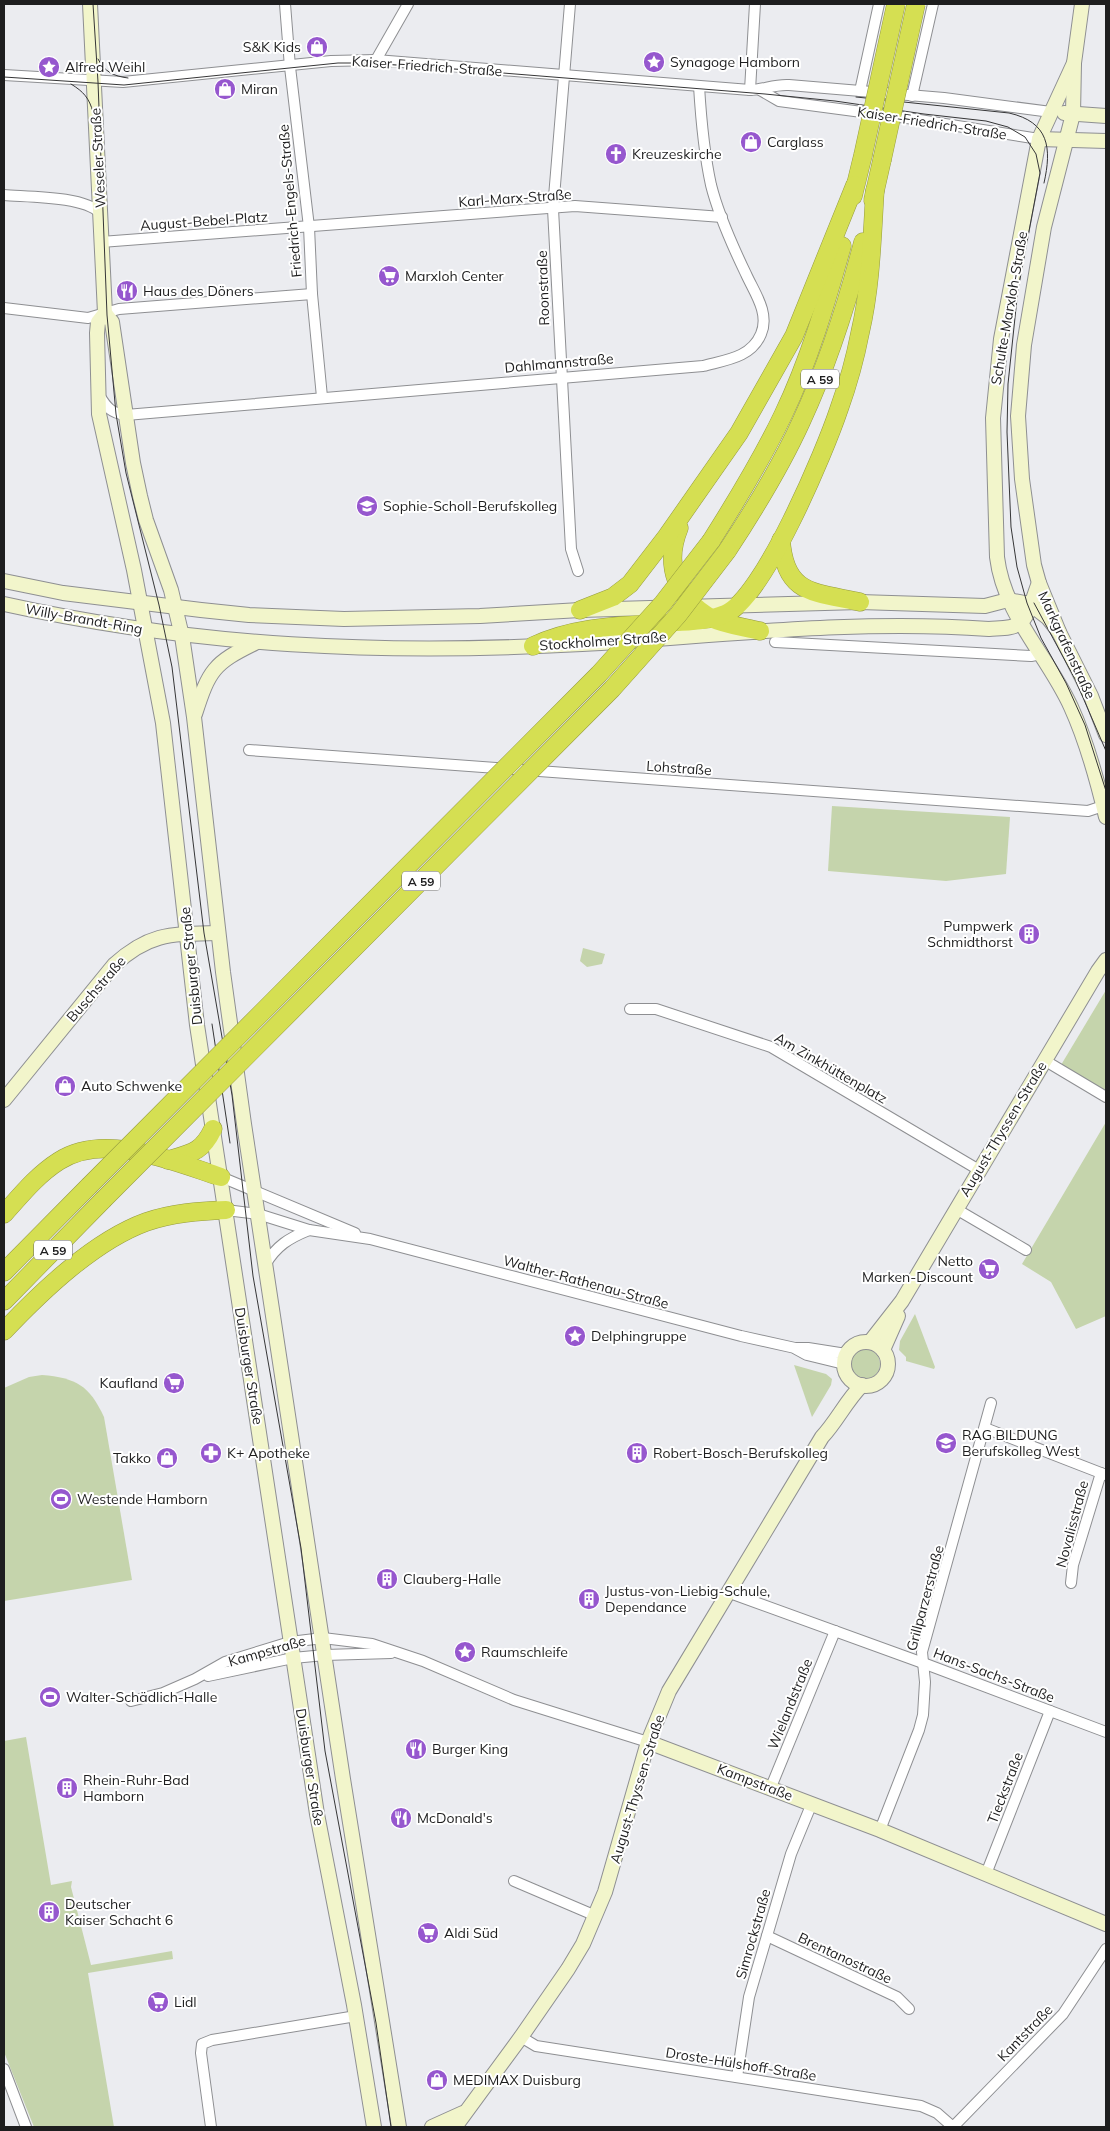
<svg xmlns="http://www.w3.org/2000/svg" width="1110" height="2131" font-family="Mulish,sans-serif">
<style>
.green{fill:#c5d4ac}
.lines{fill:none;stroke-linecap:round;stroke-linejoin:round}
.street-casing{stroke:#8e8f92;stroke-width:12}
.secondary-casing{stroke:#8e8f92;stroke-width:16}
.highway-casing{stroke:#959b40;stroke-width:19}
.street{stroke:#fff;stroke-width:10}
.secondary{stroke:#f2f5cb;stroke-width:14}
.highway{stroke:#d5df52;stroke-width:18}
.tram{stroke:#363637;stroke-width:1}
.highway-bridge-casing{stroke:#959b40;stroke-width:19;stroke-linecap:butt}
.highway-bridge{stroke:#d5df52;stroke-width:18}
.labels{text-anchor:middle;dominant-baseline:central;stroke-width:4;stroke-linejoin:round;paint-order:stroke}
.shield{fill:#fff;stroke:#626262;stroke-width:1}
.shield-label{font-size:12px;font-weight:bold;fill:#1e1e1f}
.poi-label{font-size:14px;fill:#1e1e1f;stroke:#fff;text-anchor:start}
.street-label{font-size:14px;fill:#1e1e1f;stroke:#fff}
</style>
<rect width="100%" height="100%" fill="#ebecf0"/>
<g class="green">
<path d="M832,806L1010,817L1006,874L946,881L828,871Z"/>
<path d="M583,948L605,954L602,964L587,967L580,961Z"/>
<path d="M1106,990V1092L1061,1065Z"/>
<path d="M1106,1122V1316L1076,1329L1051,1282L1022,1264Z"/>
<path d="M915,1314L935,1367L934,1369L906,1361V1357L899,1350L900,1341Z"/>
<circle cx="865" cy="1364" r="15"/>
<path d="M794,1365L826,1374L832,1379L831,1385L812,1417Z"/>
<path d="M42,1375C76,1378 89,1385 104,1417L132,1580L4,1601V1388L29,1377Z"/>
<path d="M26,1737L51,1885L72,1881L71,1887L91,1965L172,1951L173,1959L88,1973L114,2127H34L4,2052V1741Z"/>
</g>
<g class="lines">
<g class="street-casing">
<g id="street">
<path d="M285,4L290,67L309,227L312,294L322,397"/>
<path d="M570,4L553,209L571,549L578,571"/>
<path d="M376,60L408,4"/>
<path d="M4,75L123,82L331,61L376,60L750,90C763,90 774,84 789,85L944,98L1051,112"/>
<path d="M750,90L755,4"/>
<path d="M760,90L779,101L907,118L1039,139"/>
<path d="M860,91L879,4"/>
<path d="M912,96L933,4"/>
<path d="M4,195C28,197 84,196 100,213"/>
<path d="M101,242L575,206L722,217"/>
<path d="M4,308L88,318L119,309L312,294"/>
<path d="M99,395C107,408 111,413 126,415L703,366C725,360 751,358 761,334C770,313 754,292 746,274C733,247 718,213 711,185C704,153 701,119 699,86"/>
<path d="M775,642L1031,656L1041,654"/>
<path d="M249,750L1088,811L1106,805"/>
<path d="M630,1009H656L771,1047L979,1170"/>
<path d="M1044,1060L1106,1097"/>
<path d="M221,1177L355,1233"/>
<path d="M956,1209L1026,1250"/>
<path d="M226,1210L258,1214L309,1230L370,1239L741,1336L795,1348H808L846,1354"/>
<path d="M265,1265C276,1246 289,1238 309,1230"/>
<path d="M796,1349L807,1355L844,1364"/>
<path d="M985,1428L1106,1475"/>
<path d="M1071,1583L1073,1565L1101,1473"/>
<path d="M730,1593L923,1663L1106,1732"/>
<path d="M208,1676L293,1658L325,1655L391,1653"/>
<path d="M131,1701L163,1693L195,1679L225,1662L290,1642L323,1638L372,1644L423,1661L514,1700L648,1742"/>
<path d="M771,1787L835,1631"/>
<path d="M880,1830L919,1730L923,1715L925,1682L922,1652L991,1403"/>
<path d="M986,1874L1050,1711"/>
<path d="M514,1881L596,1916"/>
<path d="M767,1936L897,1997L909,2009"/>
<path d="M521,2037L536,2046L921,2106L937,2113L953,2127L1063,2014L1106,1949"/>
<path d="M4,2069L26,2127"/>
<path d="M737,2077L749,1997L791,1854L812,1803"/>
<path d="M211,2127L201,2053L202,2044L212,2040L356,2016"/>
</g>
</g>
<g class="secondary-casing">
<g id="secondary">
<path d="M90,4L105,313L112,322L133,463L140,496L146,520L171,590L182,636L194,717L223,972L244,1124L343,1779L399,2127"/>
<path d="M1082,4L1074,63L1073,114L1044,227L1024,345L1018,416L1022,479L1034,565L1039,583L1059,632L1091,696L1106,735"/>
<path d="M1074,63L1039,139L1001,339L993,418L997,557C1004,615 1048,656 1071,707C1087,742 1097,779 1106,817"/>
<path d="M1064,113L1106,116"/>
<path d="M1039,139L1106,141"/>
<path d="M105,313L98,322L97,333L99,414L134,570L163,723L197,1025L317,1814L354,2005L374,2127"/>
<path d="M4,581L63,593L201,610L249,615L344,619L480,616L580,610L860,602L985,606L1008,600L1030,604L1048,618L1059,632"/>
<path d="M4,604C198,647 384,655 582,644C717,636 853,619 989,629C998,628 1013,629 1020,623C1030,615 1034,594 1039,583"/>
<path d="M195,714C209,670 214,663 255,643"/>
<path d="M4,1100L114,965C150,932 173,934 218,933"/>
<circle cx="866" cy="1364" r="22"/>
<path d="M870,1342L902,1301L1098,971L1106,960"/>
<path d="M883,1350L898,1316"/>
<path d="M648,1742L880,1830L1106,1924"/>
<path d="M432,2127L463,2113"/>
<path d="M455,2127L521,2037L568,1969L583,1944L605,1892L648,1742L669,1691L822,1437C837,1421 846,1401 862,1385"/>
</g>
</g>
<g class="highway-casing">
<g id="highway">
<path d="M853,196L863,155"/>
<path d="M873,200L882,160"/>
<path d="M679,528C664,565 676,598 711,618C725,625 744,627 760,631"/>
<path d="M781,540C785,595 814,592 860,602"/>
<path d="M711,541C737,500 762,459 783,415C809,361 826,303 842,246"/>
<path d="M727,551C754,510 780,468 801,422C828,364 847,304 863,242"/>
<path d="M580,610L613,597L630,584L667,536L739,433L794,336L855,185"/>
<path d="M533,646C575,626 621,626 666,623C685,621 707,622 725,614C763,599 825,451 839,409C848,384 855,359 860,333C871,286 872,238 875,190"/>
<path d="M168,1160C192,1153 202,1152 213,1129"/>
<path d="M4,1214C21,1195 37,1175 59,1161C105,1131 174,1162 221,1177"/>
<path d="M4,1272L89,1186"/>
<path d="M4,1301L103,1200"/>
<path d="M4,1331C42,1291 94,1241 146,1222C172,1213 199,1211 226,1210"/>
</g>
</g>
<use href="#street" class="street"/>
<use href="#secondary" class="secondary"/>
<use href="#highway" class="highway"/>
<g class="tram">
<path d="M93,4L98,82L107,315L116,414L126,473L159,605L172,667L204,933L232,1095L253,1276L301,1548L325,1751L376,2023L391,2127"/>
<path d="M98,59C105,72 113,76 128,78"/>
<path d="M4,77L124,85L338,63H378L765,94L835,101L924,114L986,121L1008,127L1025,137L1036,154L1040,173L1018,289L1008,384L1007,432L1011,527L1017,567L1027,603L1041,638L1066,683L1085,725L1106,791"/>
<path d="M71,84C84,92 89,98 93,112"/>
<path d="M856,97L1009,113C1049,122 1052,148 1044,183"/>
<path d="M1034,603L1075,679L1106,751"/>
<path d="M212,1024L230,1143"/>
</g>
<g class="highway-bridge-casing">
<g id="highway-bridge">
<path d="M863,155L896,4"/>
<path d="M882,160L916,4"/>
<path d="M89,1186L599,674L663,603L711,541"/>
<path d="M103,1200L612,689L678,615L727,551"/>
</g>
</g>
<use href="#highway-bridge" class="highway-bridge"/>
</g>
<defs>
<g id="shop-disc" transform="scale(1.125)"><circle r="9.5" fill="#9657ce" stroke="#fff"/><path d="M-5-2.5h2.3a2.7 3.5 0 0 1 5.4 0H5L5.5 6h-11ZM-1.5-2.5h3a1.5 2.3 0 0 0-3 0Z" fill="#fff"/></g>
<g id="sight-disc" transform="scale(1.125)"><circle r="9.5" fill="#9657ce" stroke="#fff"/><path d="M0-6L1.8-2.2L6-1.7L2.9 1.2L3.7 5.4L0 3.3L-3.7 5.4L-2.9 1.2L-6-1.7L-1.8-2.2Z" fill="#fff"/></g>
<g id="church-disc" transform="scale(1.125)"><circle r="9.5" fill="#9657ce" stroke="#fff"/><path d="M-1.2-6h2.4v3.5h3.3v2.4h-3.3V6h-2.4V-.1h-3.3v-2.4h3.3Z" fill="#fff"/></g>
<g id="supermarket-disc" transform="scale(1.125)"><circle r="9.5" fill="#9657ce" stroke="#fff"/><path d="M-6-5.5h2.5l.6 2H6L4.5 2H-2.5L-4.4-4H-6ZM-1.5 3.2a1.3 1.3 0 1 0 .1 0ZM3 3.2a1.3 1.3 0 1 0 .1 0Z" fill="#fff"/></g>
<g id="restaurant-disc" transform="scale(1.125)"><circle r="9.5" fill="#9657ce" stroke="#fff"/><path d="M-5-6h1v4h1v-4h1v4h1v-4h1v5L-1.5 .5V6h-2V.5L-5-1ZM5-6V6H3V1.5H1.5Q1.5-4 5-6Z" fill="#fff"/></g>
<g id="school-disc" transform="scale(1.125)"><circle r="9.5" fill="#9657ce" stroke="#fff"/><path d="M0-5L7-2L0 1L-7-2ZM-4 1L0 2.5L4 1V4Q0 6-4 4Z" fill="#fff"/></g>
<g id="building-disc" transform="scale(1.125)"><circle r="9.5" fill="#9657ce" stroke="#fff"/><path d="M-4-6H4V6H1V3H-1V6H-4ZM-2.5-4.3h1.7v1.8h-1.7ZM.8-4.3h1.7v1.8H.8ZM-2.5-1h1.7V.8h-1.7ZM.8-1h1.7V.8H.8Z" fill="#fff"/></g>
<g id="pharmacy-disc" transform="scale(1.125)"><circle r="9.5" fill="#9657ce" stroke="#fff"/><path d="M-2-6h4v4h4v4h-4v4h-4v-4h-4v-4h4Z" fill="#fff"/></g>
<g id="stadium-disc" transform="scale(1.125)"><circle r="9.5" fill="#9657ce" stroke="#fff"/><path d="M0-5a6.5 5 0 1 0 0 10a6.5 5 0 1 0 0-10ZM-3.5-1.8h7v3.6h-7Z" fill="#fff"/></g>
</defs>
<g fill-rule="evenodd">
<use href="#shop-disc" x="317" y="47"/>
<use href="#sight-disc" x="654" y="62"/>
<use href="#sight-disc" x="49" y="67"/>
<use href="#shop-disc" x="225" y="89"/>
<use href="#shop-disc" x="751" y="142"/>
<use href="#church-disc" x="616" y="154"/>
<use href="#supermarket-disc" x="389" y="276"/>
<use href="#restaurant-disc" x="127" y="291"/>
<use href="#school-disc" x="367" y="506"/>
<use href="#building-disc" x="1029" y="934"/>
<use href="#shop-disc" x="65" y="1086"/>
<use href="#supermarket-disc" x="989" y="1269"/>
<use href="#sight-disc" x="575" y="1336"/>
<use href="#supermarket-disc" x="174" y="1383"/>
<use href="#school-disc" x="946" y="1443"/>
<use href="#pharmacy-disc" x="211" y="1453"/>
<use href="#building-disc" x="637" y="1453"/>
<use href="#shop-disc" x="167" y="1458"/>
<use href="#stadium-disc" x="61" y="1499"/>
<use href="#building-disc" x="387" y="1579"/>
<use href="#building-disc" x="589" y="1599"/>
<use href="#sight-disc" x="465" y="1652"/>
<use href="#stadium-disc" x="50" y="1697"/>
<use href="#restaurant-disc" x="416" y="1749"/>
<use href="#building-disc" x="67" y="1788"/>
<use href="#restaurant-disc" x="401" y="1818"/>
<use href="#building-disc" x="49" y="1912"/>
<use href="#supermarket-disc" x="428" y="1933"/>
<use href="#supermarket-disc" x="158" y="2002"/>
<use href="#shop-disc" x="437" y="2080"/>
</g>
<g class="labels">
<g class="shield">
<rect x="801" y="369.5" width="38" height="19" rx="4"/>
<rect x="402" y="871.5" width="38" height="19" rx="4"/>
<rect x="34" y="1240.5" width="38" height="19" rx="4"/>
</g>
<g class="shield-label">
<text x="820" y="379">A 59</text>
<text x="421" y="881">A 59</text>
<text x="53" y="1250">A 59</text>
</g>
<g class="poi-label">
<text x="301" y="47" text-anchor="end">S&amp;K Kids</text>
<text x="670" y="62">Synagoge Hamborn</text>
<text x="65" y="67">Alfred Weihl</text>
<text x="241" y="89">Miran</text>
<text x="767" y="142">Carglass</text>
<text x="632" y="154">Kreuzeskirche</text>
<text x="405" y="276">Marxloh Center</text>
<text x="143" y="291">Haus des Döners</text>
<text x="383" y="506">Sophie-Scholl-Berufskolleg</text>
<text x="1013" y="926" text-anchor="end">Pumpwerk<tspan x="1013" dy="16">Schmidthorst</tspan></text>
<text x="81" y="1086">Auto Schwenke</text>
<text x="973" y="1261" text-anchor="end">Netto<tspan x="973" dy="16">Marken-Discount</tspan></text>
<text x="591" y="1336">Delphingruppe</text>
<text x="158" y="1383" text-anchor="end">Kaufland</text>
<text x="962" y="1435">RAG BILDUNG<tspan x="962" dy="16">Berufskolleg West</tspan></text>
<text x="227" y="1453">K+ Apotheke</text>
<text x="653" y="1453">Robert-Bosch-Berufskolleg</text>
<text x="151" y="1458" text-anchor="end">Takko</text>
<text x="77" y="1499">Westende Hamborn</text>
<text x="403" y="1579">Clauberg-Halle</text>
<text x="605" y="1591">Justus-von-Liebig-Schule,<tspan x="605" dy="16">Dependance</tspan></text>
<text x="481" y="1652">Raumschleife</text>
<text x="66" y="1697">Walter-Schädlich-Halle</text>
<text x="432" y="1749">Burger King</text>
<text x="83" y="1780">Rhein-Ruhr-Bad<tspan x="83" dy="16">Hamborn</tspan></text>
<text x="417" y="1818">McDonald's</text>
<text x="65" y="1904">Deutscher<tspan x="65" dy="16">Kaiser Schacht 6</tspan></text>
<text x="444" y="1933">Aldi Süd</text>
<text x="174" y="2002">Lidl</text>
<text x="453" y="2080">MEDIMAX Duisburg</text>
</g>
<g class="street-label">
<text transform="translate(427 66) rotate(4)">Kaiser-Friedrich-Straße</text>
<text transform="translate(932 123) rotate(9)">Kaiser-Friedrich-Straße</text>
<text transform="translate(98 158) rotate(-93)">Weseler Straße</text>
<text transform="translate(515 198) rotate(-4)">Karl-Marx-Straße</text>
<text transform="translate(290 201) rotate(-95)">Friedrich-Engels-Straße</text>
<text transform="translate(204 221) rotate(-4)">August-Bebel-Platz</text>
<text transform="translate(543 288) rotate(-92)">Roonstraße</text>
<text transform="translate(1009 308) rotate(-80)">Schulte-Marxloh-Straße</text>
<text transform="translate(559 363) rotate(-5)">Dahlmannstraße</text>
<text transform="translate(84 619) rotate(10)">Willy-Brandt-Ring</text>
<text transform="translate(603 641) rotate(-4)">Stockholmer Straße</text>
<text transform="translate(1067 645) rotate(65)">Markgrafenstraße</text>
<text transform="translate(679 768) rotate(4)">Lohstraße</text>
<text transform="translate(191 966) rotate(-96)">Duisburger Straße</text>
<text transform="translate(96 989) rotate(-49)">Buschstraße</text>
<text transform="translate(831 1068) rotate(30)">Am Zinkhüttenplatz</text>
<text transform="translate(1003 1129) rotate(-59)">August-Thyssen-Straße</text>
<text transform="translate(586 1282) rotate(15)">Walther-Rathenau-Straße</text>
<text transform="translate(249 1366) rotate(81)">Duisburger Straße</text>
<text transform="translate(1072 1524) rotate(-75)">Novalisstraße</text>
<text transform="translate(925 1598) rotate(-75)">Grillparzerstraße</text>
<text transform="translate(267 1651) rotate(-16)">Kampstraße</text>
<text transform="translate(994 1675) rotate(21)">Hans-Sachs-Straße</text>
<text transform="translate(790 1704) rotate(-68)">Wielandstraße</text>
<text transform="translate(310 1767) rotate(81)">Duisburger Straße</text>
<text transform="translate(755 1782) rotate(21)">Kampstraße</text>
<text transform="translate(1005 1788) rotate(-69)">Tieckstraße</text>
<text transform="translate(637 1789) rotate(-73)">August-Thyssen-Straße</text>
<text transform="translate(753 1934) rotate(-74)">Simrockstraße</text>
<text transform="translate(845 1958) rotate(25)">Brentanostraße</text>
<text transform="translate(1025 2033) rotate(-46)">Kantstraße</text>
<text transform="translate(741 2064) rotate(9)">Droste-Hülshoff-Straße</text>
</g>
</g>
<rect width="1110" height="2131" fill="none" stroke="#1e1e1f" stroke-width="10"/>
</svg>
